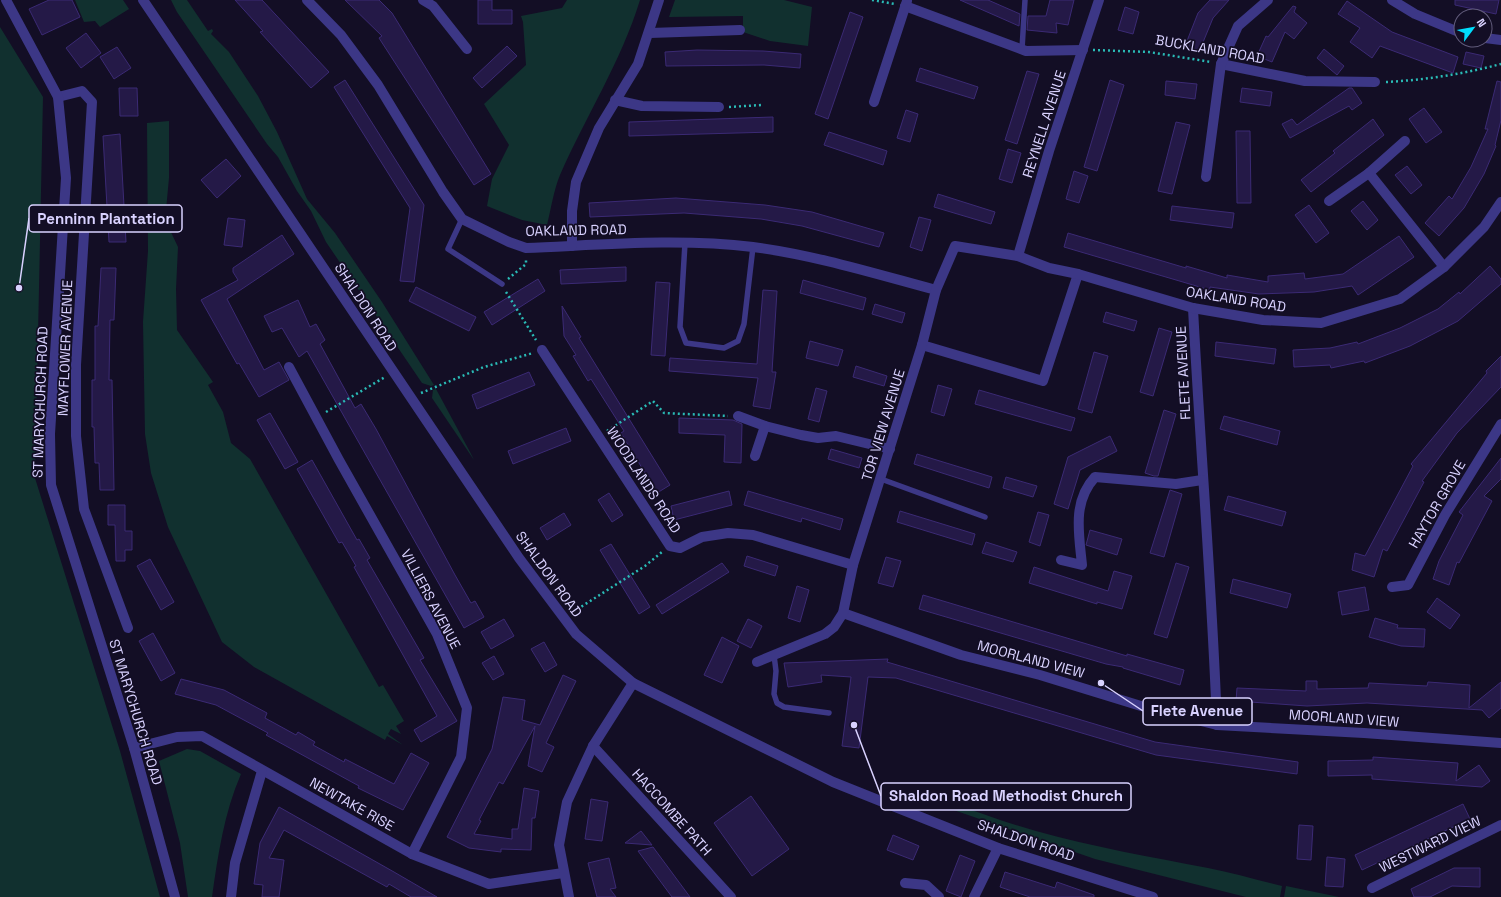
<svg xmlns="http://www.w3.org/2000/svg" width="1501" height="897" font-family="'Space Grotesk',sans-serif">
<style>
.green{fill:#11302f}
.building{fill:#241947;stroke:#3b2a74}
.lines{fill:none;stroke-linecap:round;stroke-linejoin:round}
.path{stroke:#2abbb6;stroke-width:2.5;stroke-dasharray:2 3;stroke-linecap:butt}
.service{stroke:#3c3786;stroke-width:5.5}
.minor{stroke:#3c3786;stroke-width:10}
.tertiary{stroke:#3c3786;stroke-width:10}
.labels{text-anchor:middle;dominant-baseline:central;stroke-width:3.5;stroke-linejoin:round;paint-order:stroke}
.street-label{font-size:14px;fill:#d9d2ff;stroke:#130e25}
.leader{fill:none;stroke:#d9d2ff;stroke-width:1.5}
.callout-dot{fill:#d9d2ff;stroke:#130e25;stroke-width:1.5}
.callout{fill:#130e25;stroke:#d9d2ff;stroke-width:1.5}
.callout-label{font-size:15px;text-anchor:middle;font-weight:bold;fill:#d9d2ff}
</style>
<rect width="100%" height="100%" fill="#130e25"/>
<g class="green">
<path d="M75,0H123L129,9L100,27L95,21L84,22Z"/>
<path d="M171,0H187L208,31L212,29L213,31L211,34L229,52L258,96L277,132L307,199L335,233L382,302L434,385L431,386L422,383L326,242L311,211L297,191L278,157L267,144L177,12Z"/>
<path d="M567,0H640C621,62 586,116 560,175C554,189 551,209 547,225L522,220L487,206L492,179L509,145L484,104L526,65L523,22L521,16L562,8Z"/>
<path d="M675,0H784L812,7L808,46L770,41L743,32V16L669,17Z"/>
<path d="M0,27L43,97L35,478L120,751L160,897H0Z"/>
<path d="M169,121V178L166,210L168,226L178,247L176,289L177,330L213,382L208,385L223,412L231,443L250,459L379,687L383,685L404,721L396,726L401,734L391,729L388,734L403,745L387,736L385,740L254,667L222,642L168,527L151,473L145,434L143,322L148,251L147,123Z"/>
<path d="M436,389L470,452L474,460L432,398L433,390Z"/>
<path d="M187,749L200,751L241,774C224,813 218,855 212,897H188L180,843L159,761Z"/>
<path d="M887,782C937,796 986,817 1036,831C1093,847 1151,857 1208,868C1233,873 1257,880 1282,886L1280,897H1246L1095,859L942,806Z"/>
<path d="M1286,886L1339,897H1284Z"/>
</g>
<g class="building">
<path d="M49,0H72L80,17L42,35L29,9Z"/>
<path d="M235,0H262L329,72L311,88L260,32L263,31Z"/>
<path d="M345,0H379L392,13L491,174L474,185L379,38L382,36Z"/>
<path d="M478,0H492V10H512V24H478Z"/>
<path d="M960,0H988L1020,14L1019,26Z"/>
<path d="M1050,0H1074L1068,25L1056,23L1057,33L1027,30L1028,16H1046Z"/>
<path d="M1210,0H1229L1213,18L1199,52L1185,46L1198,13Z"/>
<path d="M1455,0H1499L1496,14L1455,5Z"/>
<path d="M1347,1L1392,32L1458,57L1453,73L1380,46L1372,58L1350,42L1360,28L1338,14Z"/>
<path d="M1293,6L1296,7L1294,12L1307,23L1294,39L1285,32L1272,62L1257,56L1266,36L1268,37Z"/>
<path d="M1125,7L1139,12L1133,34L1118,30Z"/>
<path d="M850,12L863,17L828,119L815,114Z"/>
<path d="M86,33L101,53L81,68L66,48Z"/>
<path d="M507,46L517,56L482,88L473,78Z"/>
<path d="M117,47L131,68L114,79L100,57Z"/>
<path d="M1324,49L1344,66L1337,75L1317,58Z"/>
<path d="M697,50L763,51L801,54L800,68L764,65L666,66L665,52Z"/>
<path d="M1466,52L1484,56L1481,68L1463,64Z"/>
<path d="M920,68L978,87L974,99L916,81Z"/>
<path d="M1027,71L1039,74L1017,144L1005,140Z"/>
<path d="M345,80L424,205L414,282L400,281L410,208L334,87Z"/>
<path d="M1110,80L1124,85L1097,171L1084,167Z"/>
<path d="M1166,81L1197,84L1195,99L1165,95Z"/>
<path d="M1497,81L1501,82V120L1495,145L1496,146L1484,174L1464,208L1439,236L1425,223L1449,196L1452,199L1471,167L1488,129H1485Z"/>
<path d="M119,88H137L138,116H120Z"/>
<path d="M1242,88L1272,92L1270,106L1240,102Z"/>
<path d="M1349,88H1352L1362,103L1352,110L1349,106L1290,138L1282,124L1292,119L1297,125Z"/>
<path d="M1424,108L1442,132L1426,143L1409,119Z"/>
<path d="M906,110L918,114L910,142L897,138Z"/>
<path d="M773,117V132L629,136V122Z"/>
<path d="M1373,119L1384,135L1311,192L1301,180L1335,153L1333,151Z"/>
<path d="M1176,122L1190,125L1172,194L1158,191Z"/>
<path d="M1236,131H1250L1251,203H1237Z"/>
<path d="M829,132L887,151L883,165L824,145Z"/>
<path d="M120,134L126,242H109L103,136Z"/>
<path d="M1008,149L1021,153L1012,183L999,179Z"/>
<path d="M226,159L241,176L217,198L201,180Z"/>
<path d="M1407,166L1422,185L1411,194L1395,175Z"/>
<path d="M1074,171L1088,176L1079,203L1066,199Z"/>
<path d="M938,194L995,212L991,224L934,207Z"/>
<path d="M676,198L765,205L812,212L884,233L879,247L802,226L761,219L684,213L590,217L589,203Z"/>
<path d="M1363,201L1378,220L1367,230L1351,211Z"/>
<path d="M1309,205L1329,233L1316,243L1295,215Z"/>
<path d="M1172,206L1234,213L1232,228L1170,220Z"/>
<path d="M919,217L931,220L922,251L910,247Z"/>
<path d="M228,218L245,220L242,247L224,245Z"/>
<path d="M1068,233L1186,268V266L1227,278V275L1268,282V276L1304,273L1305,279L1343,274L1399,236L1414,257L1358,295L1352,286L1314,292L1259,294L1210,287V290L1064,247Z"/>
<path d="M282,235L294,254L227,299L264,370L279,362L289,380L259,397L239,363L237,364L201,300L238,280L233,272V268Z"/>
<path d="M1490,266L1501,279V284L1458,321L1410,346L1365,363L1364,361L1331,368L1330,365L1294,367L1293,350L1330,348L1357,342L1358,344L1400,328L1438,309L1459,292L1460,294Z"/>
<path d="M626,267V281L561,284L560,270Z"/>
<path d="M101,268H116L114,320H110L109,380H112L114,490H100L99,463H95L94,427H92V380H95V326H98Z"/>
<path d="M538,279L545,291L492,325L484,312Z"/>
<path d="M803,280L866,298L863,310L800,293Z"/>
<path d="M656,282L670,283L665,356L651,355Z"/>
<path d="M416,287L476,317L469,331L409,301Z"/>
<path d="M763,290L777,291L772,372H776L770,409L753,406L758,378L669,371L670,358L757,364Z"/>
<path d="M298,300L310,327L316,324L325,340L320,344L355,408L361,404L376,429L455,575L471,603L475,601L484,617L464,628L307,351L299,357L282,328L272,332L264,316Z"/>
<path d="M875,304L905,313L902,323L872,314Z"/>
<path d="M562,306L581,337L579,338L670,485L657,493L621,433L624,431L591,379L588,381L573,356L576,355L564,336Z"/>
<path d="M1106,312L1137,321L1134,331L1103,322Z"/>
<path d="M1159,328L1172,332L1153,396L1140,392Z"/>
<path d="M810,341L843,350L838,366L806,358Z"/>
<path d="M1216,342L1276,349L1274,364L1215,356Z"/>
<path d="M1094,352L1108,356L1092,413L1078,409Z"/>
<path d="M1501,356V387L1457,433L1422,481L1424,482L1387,551L1383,549L1374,577L1352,570L1355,553L1365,556L1413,466L1411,464L1487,373L1486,371Z"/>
<path d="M856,366L887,376L884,386L853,377Z"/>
<path d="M529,372L535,385L477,409L472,395Z"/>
<path d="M938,385L952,389L944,416L931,412Z"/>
<path d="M816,388L827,391L819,422L808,419Z"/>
<path d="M979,390L1075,418L1071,431L975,404Z"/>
<path d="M1164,410L1176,414L1158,476H1154L1145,473Z"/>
<path d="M270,413L298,462L285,469L257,420Z"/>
<path d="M1224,416L1280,431L1277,445L1220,429Z"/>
<path d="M679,418L733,420L742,424L741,463L724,462L725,435L679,433Z"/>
<path d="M566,428L571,441L513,464L508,451Z"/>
<path d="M1110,436L1117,451L1080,470L1068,509L1054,504L1068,457Z"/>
<path d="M831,449L862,458L859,468L828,459Z"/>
<path d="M917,454L992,477L989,488L914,464Z"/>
<path d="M1501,458V479L1484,496L1492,501L1459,563L1457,562L1449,585L1433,579L1439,561L1463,515L1459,512Z"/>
<path d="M312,460L357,540L359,539L370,558L367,560L424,658L420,660L457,721L421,742L414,730L437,716L354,567L356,566L342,542L339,543L297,469Z"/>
<path d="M1006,477L1037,486L1033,497L1003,488Z"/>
<path d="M1170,490L1182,494L1164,557L1150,553Z"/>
<path d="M729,491L732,505L674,520L671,506Z"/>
<path d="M748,491L843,519L840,530L802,518L801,522L744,505Z"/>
<path d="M609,493L623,515L612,522L598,500Z"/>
<path d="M1228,496L1286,512L1282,526L1224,510Z"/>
<path d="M108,505H125V531H132V550H125V561H116L115,525H108Z"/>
<path d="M900,511L975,534L972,545L897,522Z"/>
<path d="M1038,512L1049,515L1040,546L1029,542Z"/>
<path d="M564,513L571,525L547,540L540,528Z"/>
<path d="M1090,530L1122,539L1117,555L1086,545Z"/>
<path d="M986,542L1017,552L1013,562L982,553Z"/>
<path d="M611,544L650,607L639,614L600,550Z"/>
<path d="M747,556L778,566L775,576L744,566Z"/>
<path d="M886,557L901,561L893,587L878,583Z"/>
<path d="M150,559L174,602L161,610L137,566Z"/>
<path d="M722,563L729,572L662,614L656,605Z"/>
<path d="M1176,563L1189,567L1167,638L1154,634Z"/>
<path d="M1034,567L1108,591L1114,571L1132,576L1122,609L1097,602V604L1029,583Z"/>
<path d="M1233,579L1291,594L1287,608L1230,593Z"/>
<path d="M797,586L809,590L800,622L788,618Z"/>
<path d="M1365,587L1369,610L1342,615L1338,592Z"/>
<path d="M923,595L1127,656V654L1184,670L1180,685L1123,668V667L1106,664L919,609Z"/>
<path d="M1437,598L1460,615L1450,629L1427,612Z"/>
<path d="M1375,618L1398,625L1397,628L1425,629L1424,647L1401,646L1369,637Z"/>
<path d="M504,619L514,636L491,649L481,632Z"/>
<path d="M748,619L762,626L751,648L737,641Z"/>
<path d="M153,633L175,673L161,681L139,641Z"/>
<path d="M722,637L739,646L722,683L704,675Z"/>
<path d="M544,642L557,665L545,672L531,649Z"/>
<path d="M494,656L504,674L493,680L482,663Z"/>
<path d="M888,659L887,662L1155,742L1298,762L1297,774L1156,755L896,678L868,677L859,748L842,746L851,677L821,675L822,682L788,687L784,663Z"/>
<path d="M563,675L576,681L546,743L554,747L542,772L528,766L535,726L503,784L499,782L479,820L481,821L474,834L512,839V829H518L524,788L539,791L535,818H532L531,850L501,849V852L469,848L447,837L492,749L503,697L525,700L522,720L540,725Z"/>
<path d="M181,679L224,690L267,713L265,718L296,735L298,732L315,742L313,745L344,762L345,759L394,784L411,753L429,763L403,810L358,788L359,786L266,735L268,733L216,705L175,694Z"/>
<path d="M1306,681H1317V689L1368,688L1369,683L1427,686L1428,682L1470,685L1469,708L1501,682V708L1489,718L1482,710L1367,703L1307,706L1236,701L1237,688L1306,691Z"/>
<path d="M1373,757L1458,763L1456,781L1479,765L1490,781L1482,787L1372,779V775L1328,776V761L1373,760Z"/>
<path d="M751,796L789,849L752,876L714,823Z"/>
<path d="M591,799L608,802L602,841L585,839Z"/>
<path d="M1463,804L1470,819L1362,870L1355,855Z"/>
<path d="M279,807L394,872L437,897H411L389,884L387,887L284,830L269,858L284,860L279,897H262L263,885L254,884L260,843Z"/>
<path d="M1299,825L1313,826L1311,860L1297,859Z"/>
<path d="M641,831L652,845L625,843Z"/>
<path d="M893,835L919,846L913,860L887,850Z"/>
<path d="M653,847L690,897H672L638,851Z"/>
<path d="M960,855L975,861L961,897L946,891Z"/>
<path d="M1327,857L1345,859L1343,887L1325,886Z"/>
<path d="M609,858L616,888L610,889L616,897H597L588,863Z"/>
<path d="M1454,868H1480V887L1452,886L1430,897H1414L1411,889Z"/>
<path d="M1005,872L1055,888L1057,882L1094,895V897H1030L1000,887Z"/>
</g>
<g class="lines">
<g class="path">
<path d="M872,0L895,4"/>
<path d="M1093,50L1149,52L1211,62"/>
<path d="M1386,82C1425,80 1463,74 1501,64"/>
<path d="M729,107L761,105"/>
<path d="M508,279L526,264V259"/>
<path d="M506,292L536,340"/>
<path d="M421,393L484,367L533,353"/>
<path d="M326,412L385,377"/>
<path d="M607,431L653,401L664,413L728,416"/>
<path d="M573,612L645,566L662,552"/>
</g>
<g class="service">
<path d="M1022,49L1025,0"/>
<path d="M462,219L448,249L502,284"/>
<path d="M685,243L680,327L686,343L724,348L738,341L744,324L753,247"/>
<path d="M881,479L985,517"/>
<path d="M774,655L776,671L774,694L777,703L784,707L829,713"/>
</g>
<g class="minor">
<path d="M307,0L341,35L378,85L443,192L462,219L509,242L526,248C601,245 677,238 753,247C815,255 876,274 936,290"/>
<path d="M423,0L433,6L467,49"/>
<path d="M1392,0L1415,14L1461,33"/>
<path d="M905,6L1026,51L1083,50"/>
<path d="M650,33L740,30"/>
<path d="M1485,38L1501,40"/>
<path d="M1221,64L1305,81L1375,82"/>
<path d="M58,97L82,91L92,102L76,365V436L84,509L128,628"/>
<path d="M615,100L642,106L719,107"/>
<path d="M874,102L907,1"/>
<path d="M1369,173L1444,267"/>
<path d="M1206,177L1221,64L1238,26L1268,0"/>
<path d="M1329,201L1369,173L1405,141"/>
<path d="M572,246V211L576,182L599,128L638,64L659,0"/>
<path d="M1018,256L1049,151L1099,0"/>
<path d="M1193,308C1200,447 1212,586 1217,725"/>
<path d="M922,345L1043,381L1078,274"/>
<path d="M542,350L670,546L680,548L702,537L728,533L753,535L853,565"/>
<path d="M289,367L339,460L437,634L467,708L461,757L412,854"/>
<path d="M738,416L765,426L801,435L818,438L836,436L890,449"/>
<path d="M755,456L765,426"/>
<path d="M1061,560L1082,565C1079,534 1072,502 1095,477L1176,484L1202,480"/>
<path d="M1392,587L1408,585L1445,515L1501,424"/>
<path d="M843,613L961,655L1040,675L1141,706L1217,725L1364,733L1501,743"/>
<path d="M757,662L825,634L834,627L843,613L853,565L922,345L936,290L955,246L1018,256L1049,268L1078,274L1193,308L1263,320L1321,323L1400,299L1444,267L1484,227L1501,202"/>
<path d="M593,746L731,897"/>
<path d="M134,748L177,737L202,736L412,854L489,884L563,873"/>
<path d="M905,883L926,885L939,897"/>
<path d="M1372,888L1501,825"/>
<path d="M231,897L235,863L262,771"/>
<path d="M569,897L559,845L567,802L593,746L633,683"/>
<path d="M974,897L998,848"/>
</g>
<g class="tertiary">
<path d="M6,0L58,97L66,178L50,434L51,485L134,748L175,897"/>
<path d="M143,0L519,558L576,634L633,683L833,782L998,848L1153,897"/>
</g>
</g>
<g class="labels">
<g class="street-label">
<text transform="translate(1210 49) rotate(10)">BUCKLAND ROAD</text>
<text transform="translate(1044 124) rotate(-72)">REYNELL AVENUE</text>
<text transform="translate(576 230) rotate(-1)">OAKLAND ROAD</text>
<text transform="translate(1236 299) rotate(9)">OAKLAND ROAD</text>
<text transform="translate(366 307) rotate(57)">SHALDON ROAD</text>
<text transform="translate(65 348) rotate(-88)">MAYFLOWER AVENUE</text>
<text transform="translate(1183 373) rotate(-93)">FLETE AVENUE</text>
<text transform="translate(40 402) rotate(-88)">ST MARYCHURCH ROAD</text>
<text transform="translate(883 425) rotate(-73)">TOR VIEW AVENUE</text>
<text transform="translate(644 480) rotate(57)">WOODLANDS ROAD</text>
<text transform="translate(1437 504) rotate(-60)">HAYTOR GROVE</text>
<text transform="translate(549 574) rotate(54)">SHALDON ROAD</text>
<text transform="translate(431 599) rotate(62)">VILLIERS AVENUE</text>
<text transform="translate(1031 659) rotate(15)">MOORLAND VIEW</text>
<text transform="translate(136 712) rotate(73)">ST MARYCHURCH ROAD</text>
<text transform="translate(1344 718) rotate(4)">MOORLAND VIEW</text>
<text transform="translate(352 804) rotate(29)">NEWTAKE RISE</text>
<text transform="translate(672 812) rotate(48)">HACCOMBE PATH</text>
<text transform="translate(1026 840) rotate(19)">SHALDON ROAD</text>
<text transform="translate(1430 844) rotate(-26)">WESTWARD VIEW</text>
</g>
</g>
<path class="leader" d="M19 288L29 218M1101 683L1143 711M854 725L881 796"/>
<g class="callout-dot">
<circle cx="19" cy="288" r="4"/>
<circle cx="1101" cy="683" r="4"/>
<circle cx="854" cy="725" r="4"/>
</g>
<g class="callout">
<rect x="29" y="205" width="153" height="27" rx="4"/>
<rect x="1143" y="698" width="109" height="27" rx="4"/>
<rect x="881" y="783" width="250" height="27" rx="4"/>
</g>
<g class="callout-label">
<text x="106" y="224">Penninn Plantation</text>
<text x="1197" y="716">Flete Avenue</text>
<text x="1006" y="801">Shaldon Road Methodist Church</text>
</g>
<g transform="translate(1473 28) rotate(58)"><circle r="19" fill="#130e25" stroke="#625c7c"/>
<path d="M0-3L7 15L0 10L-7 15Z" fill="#00ddfd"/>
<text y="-6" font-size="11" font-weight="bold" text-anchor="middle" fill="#d9d2ff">N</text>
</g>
</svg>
